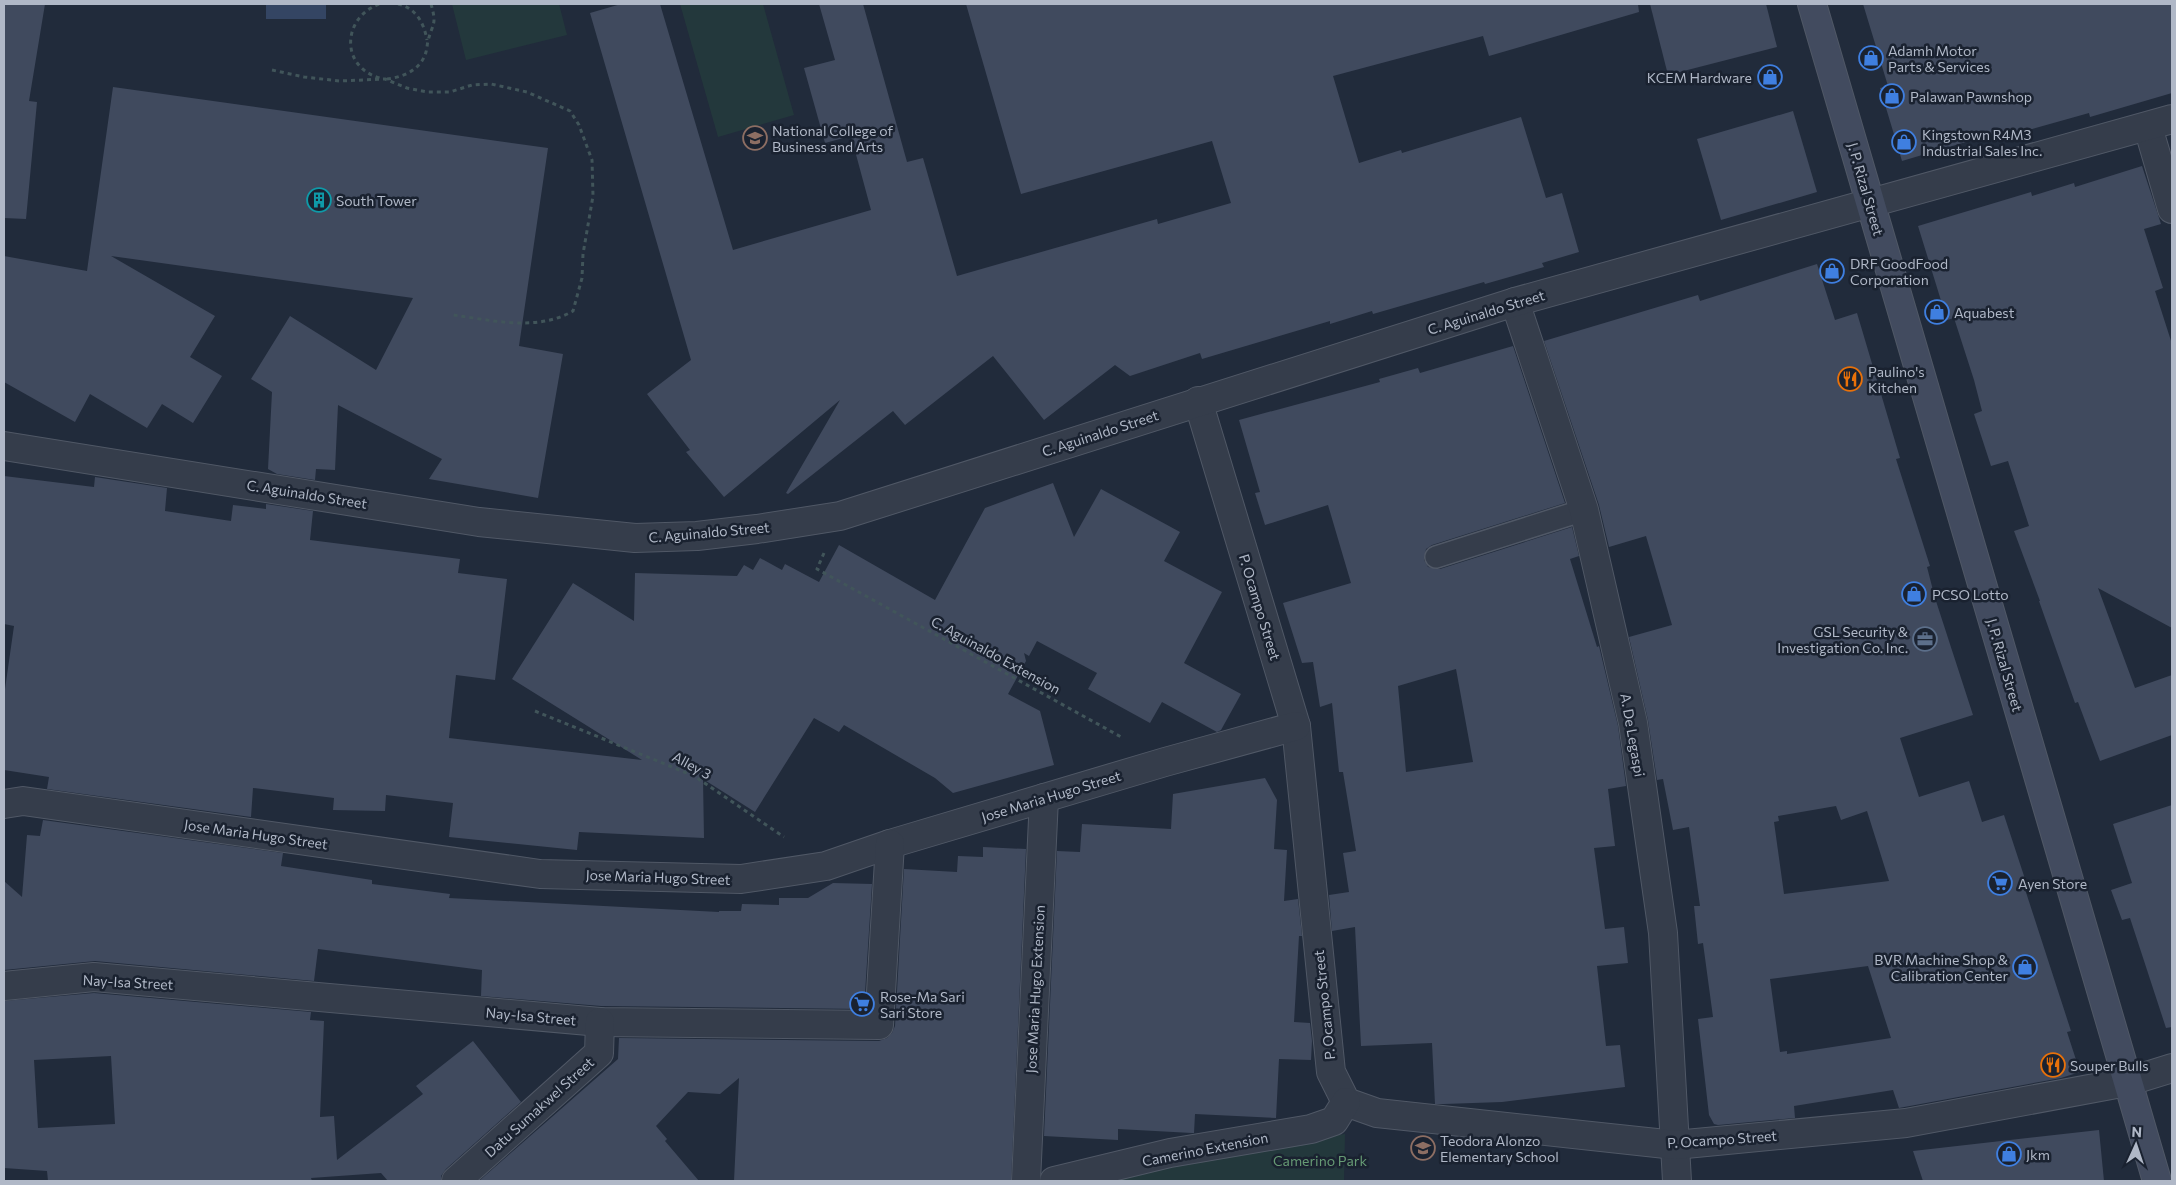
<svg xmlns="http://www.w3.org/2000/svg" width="2176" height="1185" font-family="Commissioner,sans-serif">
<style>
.green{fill:#23383c}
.water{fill:#344563}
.building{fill:#404a5e;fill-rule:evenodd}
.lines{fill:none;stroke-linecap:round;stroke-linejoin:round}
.lane-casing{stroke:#505866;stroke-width:24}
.street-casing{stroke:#505866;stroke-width:30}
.secondary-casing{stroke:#505866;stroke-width:30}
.path{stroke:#41555a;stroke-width:3;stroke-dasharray:4 4;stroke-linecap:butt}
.lane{stroke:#353d4b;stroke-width:21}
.street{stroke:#353d4b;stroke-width:28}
.secondary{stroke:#424b5f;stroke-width:28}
.labels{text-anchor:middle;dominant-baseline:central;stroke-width:5;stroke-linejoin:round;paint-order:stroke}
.poi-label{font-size:14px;fill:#b0b8c7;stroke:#1a2230;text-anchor:start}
.street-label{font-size:14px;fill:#b0b8c7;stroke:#1a2230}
.park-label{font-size:14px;fill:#669a74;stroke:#1a2230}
</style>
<rect width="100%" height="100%" fill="#212b3b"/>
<g class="green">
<path d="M452,4H559L567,35L466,60Z"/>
<path d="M680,4H763L794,115L718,137Z"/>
<path d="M1345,1134L1344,1181H1098L1191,1160Z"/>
</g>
<rect class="water" x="266" y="4" width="60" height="15"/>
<g class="building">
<path d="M4,4H45L29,101L37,102L26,219L4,218Z"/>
<path d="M621,4H660L733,250L871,210L851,136L825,143L804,68L835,60L819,4H863L907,162L923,158L957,276L1157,219L1158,224L1231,203L1212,141L1021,194L966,4H1638L1639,12L1489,56L1483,36L1333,76L1359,163L1401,150L1402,153L1521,117L1546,198L1562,193L1579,252L1542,263L1544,267L1485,284L1484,282L1373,314L1372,311L1330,324V321L1202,359L1200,353L1130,376L1115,365L1044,420L993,356L905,425L893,411L788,494L786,493L840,400L724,497L686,452L690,450L647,394L691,360L590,13Z"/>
<path d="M1650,4H1766L1777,47L1668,75Z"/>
<path d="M1863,4H2172V93L2090,117L2089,113L1997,139L1996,133L1902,161L1880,88L1888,86Z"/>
<path d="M113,87L548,148L519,346L563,354L538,498L429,479L442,459L338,405L335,470L316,469L315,480L277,474L268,469L272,392L251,379L290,316L376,370L413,298L111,256L215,316L190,357L222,376L193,423L162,404L147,428L90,394L75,422L4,382V256L87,271Z"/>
<path d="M1793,111L1817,192L1721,220L1697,139Z"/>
<path d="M2142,166L2161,224L2144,229L2163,288L2155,291L2172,344V628L2098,588L2135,688L2172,675V735L2100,761L2078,702L2075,703L2039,601H2040L2014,531L2029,526L2008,461L1991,466L1974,414L1982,411L1974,380L1954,318L1947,320L1918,226L2031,192L2032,196L2074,183L2075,187Z"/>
<path d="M1817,264L1835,320L1857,313L1900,458L1896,459L1930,566L1927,567L1935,598L1973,715L1900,738L1919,797L1969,781L1982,822L2004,815L2025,879L2022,880L2071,1031L2067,1032L2080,1072L2061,1078L1899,1108L1893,1090L1794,1106L1795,1118L1718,1125L1714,1124L1709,1115L1698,1019L1713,1017L1703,943L1698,944L1694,906H1700L1689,827L1673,830L1663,779L1657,780L1648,720L1629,637L1672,625L1646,536L1609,547L1599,505L1544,341L1698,295L1700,301ZM1836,806L1841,820L1867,811L1889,881L1784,894L1774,822L1779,821L1778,816ZM1868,966L1891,1038L1787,1054V1051L1780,1052L1770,979Z"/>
<path d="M1513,346L1565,503L1432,545L1426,549L1424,560L1428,567L1440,569L1572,527L1579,556L1570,559L1597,647L1599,646L1618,726L1626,786L1608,789L1615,846L1594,848L1605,929L1624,927L1628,963L1597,966L1606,1046L1620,1045L1625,1087L1502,1102L1444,1104H1435L1432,1043L1361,1046L1355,927L1332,931L1329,895L1349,892L1343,853L1356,851L1343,772H1339L1332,703L1320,707L1313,662L1302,663L1283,603L1351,583L1328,505L1265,525L1255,493L1260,492L1239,420L1380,382L1379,379L1418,368L1420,373ZM1456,669L1473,762L1406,772L1398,686Z"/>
<path d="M4,476L94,487L95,477L167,488L165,511L231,521L233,505L266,509V504L313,511L310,540L460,559L458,573L507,579L495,680L456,675L449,738L642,760L512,679L573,583L634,621L635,573L737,576L744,565L753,570L760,558L782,570L785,564L819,582L839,545L935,600L985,508L1053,483L1074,537L1101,489L1180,532L1164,561L1222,592L1184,663L1241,694L1221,730L1217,732L1162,702L1150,723L1088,689L1097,673L1037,641L1029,656L1024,653L1026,661L1008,694L1040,711L1054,765L953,793L935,778L844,725L839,732L814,718L755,812L703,779L704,838L579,832L577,850L449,837L453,803L386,795L385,811L333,810L334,798L253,788L251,817L47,789L49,777L4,770V696L14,626L4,624Z"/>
<path d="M1265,778L1277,800L1274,849L1287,850L1284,901L1298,899L1302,936H1299L1294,1022L1310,1023L1312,1041L1311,1060L1279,1059L1276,1118L1195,1114L1194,1133H1192L1118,1129V1140L1044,1136L1057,851L1080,852L1082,824L1171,829L1173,794Z"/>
<path d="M2172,805V1027L2166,1028L2130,918L2122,920L2111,890L2132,883L2113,824Z"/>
<path d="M43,820L283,853L281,866L372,880V884L450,894L449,898L719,912V911H741L742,904L779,905V898H808L833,883L872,884L864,1009L601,1006L481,996L482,970L318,949L314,981L95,961L4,970V881L22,897L27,835L40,836Z"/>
<path d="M983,847L1026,849L1011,1181H734L739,1078L720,1094L688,1092L656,1126L667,1139L665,1141L699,1181H479L618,1059L619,1038L879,1041L887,1038L892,1033L895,1026L904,869L957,872L958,856L983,857Z"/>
<path d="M94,993L311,1012L310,1020L324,1021L320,1117L334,1116L337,1160L423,1094L416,1086L473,1041L521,1102L446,1169L441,1176V1181H388L381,1173L311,1178L312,1181H48L47,1171L4,1168V1001ZM111,1056L115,1124L38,1128L34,1060Z"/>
<path d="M2099,1130L2104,1181H1923L1913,1151Z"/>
</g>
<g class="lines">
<g class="lane-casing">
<path id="lane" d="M1436,557L1584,510"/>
</g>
<g class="street-casing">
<g id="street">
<path d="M2148,127L2172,209"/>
<path d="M1515,302L1584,510L1633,723L1663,933L1677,1181"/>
<path d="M1198,401L1296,726L1331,1072L1346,1102L1377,1113L1675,1145L1906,1123L2127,1082L2172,1068"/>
<path d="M4,446L479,522L635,538L697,536L757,529L840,516L1515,302L2172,119"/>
<path d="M4,804L23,801L540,874L741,879L826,866L890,844L1165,762L1296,726"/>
<path d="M4,986L94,977L600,1022L879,1025L890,844"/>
<path d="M456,1181L599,1053L600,1022"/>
<path d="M1026,1181L1044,798"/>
<path d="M1054,1181L1170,1153L1311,1129L1334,1121L1346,1102"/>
</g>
</g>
<g class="secondary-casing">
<path id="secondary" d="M1812,4L2157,1181"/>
</g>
<g class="path">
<path d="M379,4C342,18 340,67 380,78"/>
<path d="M398,4C416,8 424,23 427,40"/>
<path d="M272,70L304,77L340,81L385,79L407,88L427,92H450L472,85L491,84L527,92L570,111L579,125L592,160L593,196L583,254L582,278L573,311C537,332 491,320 453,315"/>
<path d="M387,79C403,77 421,70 426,52C427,49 427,45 428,41C433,22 437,25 431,4"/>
<path d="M824,553L817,569L1123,738"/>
<path d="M535,711L694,776L784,837"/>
</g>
<use href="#lane" class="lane"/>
<use href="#street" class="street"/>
<use href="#secondary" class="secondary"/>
</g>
<defs>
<g id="shop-ring" transform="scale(1.25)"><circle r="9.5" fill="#1a2230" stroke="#3f7fe0" stroke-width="1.5"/><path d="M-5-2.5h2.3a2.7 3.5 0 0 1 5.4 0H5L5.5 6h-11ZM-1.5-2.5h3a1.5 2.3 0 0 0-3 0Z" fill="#3f7fe0"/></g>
<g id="university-ring" transform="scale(1.25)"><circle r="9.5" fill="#1a2230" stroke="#8d6e63" stroke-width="1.5"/><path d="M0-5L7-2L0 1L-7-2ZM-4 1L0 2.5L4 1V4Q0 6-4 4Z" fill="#8d6e63"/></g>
<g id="building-ring" transform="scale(1.25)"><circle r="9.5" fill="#1a2230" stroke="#0f9aa8" stroke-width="1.5"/><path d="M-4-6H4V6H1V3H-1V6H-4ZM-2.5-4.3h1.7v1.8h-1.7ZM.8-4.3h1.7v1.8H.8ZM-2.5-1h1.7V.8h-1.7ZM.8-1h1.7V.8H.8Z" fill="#0f9aa8"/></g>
<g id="restaurant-ring" transform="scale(1.25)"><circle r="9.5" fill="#1a2230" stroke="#e8710a" stroke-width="1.5"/><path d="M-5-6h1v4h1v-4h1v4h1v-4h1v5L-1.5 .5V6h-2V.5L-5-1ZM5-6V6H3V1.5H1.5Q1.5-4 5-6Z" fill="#e8710a"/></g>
<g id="office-ring" transform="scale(1.25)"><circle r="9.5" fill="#1a2230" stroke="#5c6f8a" stroke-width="1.5"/><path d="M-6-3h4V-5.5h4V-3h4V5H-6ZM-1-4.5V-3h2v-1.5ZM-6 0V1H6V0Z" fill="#5c6f8a"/></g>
<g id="supermarket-ring" transform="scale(1.25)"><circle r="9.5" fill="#1a2230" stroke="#3f7fe0" stroke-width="1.5"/><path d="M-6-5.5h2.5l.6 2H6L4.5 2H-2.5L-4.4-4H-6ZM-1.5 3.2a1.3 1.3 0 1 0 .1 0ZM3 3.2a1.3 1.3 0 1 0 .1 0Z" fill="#3f7fe0"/></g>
<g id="school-ring" transform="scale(1.25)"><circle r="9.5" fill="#1a2230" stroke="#8d6e63" stroke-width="1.5"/><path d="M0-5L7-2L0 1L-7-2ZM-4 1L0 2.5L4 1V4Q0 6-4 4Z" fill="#8d6e63"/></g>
</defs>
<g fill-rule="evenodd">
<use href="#shop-ring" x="1871" y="58"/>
<use href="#shop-ring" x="1770" y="77"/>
<use href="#shop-ring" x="1892" y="96"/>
<use href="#university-ring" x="755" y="138"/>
<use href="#shop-ring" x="1904" y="142"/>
<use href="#building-ring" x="319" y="200"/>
<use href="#shop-ring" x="1832" y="271"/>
<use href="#shop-ring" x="1937" y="312"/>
<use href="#restaurant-ring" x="1850" y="379"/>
<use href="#shop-ring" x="1914" y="594"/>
<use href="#office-ring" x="1925" y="639"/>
<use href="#supermarket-ring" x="2000" y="883"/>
<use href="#shop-ring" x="2025" y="967"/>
<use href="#supermarket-ring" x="862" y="1004"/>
<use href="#restaurant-ring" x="2053" y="1065"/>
<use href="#school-ring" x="1423" y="1148"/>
<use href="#shop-ring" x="2009" y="1154"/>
</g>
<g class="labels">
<g class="poi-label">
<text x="1888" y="50">Adamh Motor<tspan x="1888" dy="16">Parts &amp; Services</tspan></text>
<text x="1752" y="77" text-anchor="end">KCEM Hardware</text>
<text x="1910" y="96">Palawan Pawnshop</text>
<text x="772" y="130">National College of<tspan x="772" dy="16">Business and Arts</tspan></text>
<text x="1922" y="134">Kingstown R4M3<tspan x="1922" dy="16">Industrial Sales Inc.</tspan></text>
<text x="336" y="200">South Tower</text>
<text x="1850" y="263">DRF GoodFood<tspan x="1850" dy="16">Corporation</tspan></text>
<text x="1954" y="312">Aquabest</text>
<text x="1868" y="371">Paulino's<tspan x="1868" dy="16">Kitchen</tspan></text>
<text x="1932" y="594">PCSO Lotto</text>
<text x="1908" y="631" text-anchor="end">GSL Security &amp;<tspan x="1908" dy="16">Investigation Co. Inc.</tspan></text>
<text x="2018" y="883">Ayen Store</text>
<text x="2008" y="959" text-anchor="end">BVR Machine Shop &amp;<tspan x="2008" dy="16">Calibration Center</tspan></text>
<text x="880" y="996">Rose-Ma Sari<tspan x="880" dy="16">Sari Store</tspan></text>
<text x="2070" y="1065">Souper Bulls</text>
<text x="1440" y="1140">Teodora Alonzo<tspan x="1440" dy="16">Elementary School</tspan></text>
<text x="2026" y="1154">Jkm</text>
</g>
<g class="street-label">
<text transform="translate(1866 189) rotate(74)">J. P. Rizal Street</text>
<text transform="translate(1486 312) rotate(-17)">C. Aguinaldo Street</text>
<text transform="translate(1100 433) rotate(-18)">C. Aguinaldo Street</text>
<text transform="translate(307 494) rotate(9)">C. Aguinaldo Street</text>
<text transform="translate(709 532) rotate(-5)">C. Aguinaldo Street</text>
<text transform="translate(1260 607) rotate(73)">P. Ocampo Street</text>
<text transform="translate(996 655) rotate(29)">C. Aguinaldo Extension</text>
<text transform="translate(2005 665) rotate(74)">J. P. Rizal Street</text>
<text transform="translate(1633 735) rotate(80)">A. De Legaspi</text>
<text transform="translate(692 765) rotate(28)">Alley 3</text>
<text transform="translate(1051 796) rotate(-17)">Jose Maria Hugo Street</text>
<text transform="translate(256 834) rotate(8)">Jose Maria Hugo Street</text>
<text transform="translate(658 877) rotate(2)">Jose Maria Hugo Street</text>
<text transform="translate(128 982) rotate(3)">Nay-Isa Street</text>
<text transform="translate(1035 989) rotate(-87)">Jose Maria Hugo Extension</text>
<text transform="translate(1324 1005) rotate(-96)">P. Ocampo Street</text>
<text transform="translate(531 1016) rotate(5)">Nay-Isa Street</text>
<text transform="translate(539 1107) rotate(-42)">Datu Sumakwel Street</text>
<text transform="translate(1722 1139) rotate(-4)">P. Ocampo Street</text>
<text transform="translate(1205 1149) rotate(-11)">Camerino Extension</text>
</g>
<g class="park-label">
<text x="1320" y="1160">Camerino Park</text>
</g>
</g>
<rect width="2176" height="1185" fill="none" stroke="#b0b8c7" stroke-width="10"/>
<g transform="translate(2136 1145) rotate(3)" stroke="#1a2230" stroke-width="4" paint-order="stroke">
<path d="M0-4L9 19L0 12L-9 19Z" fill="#b0b8c7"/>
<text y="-8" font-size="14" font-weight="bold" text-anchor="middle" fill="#b0b8c7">N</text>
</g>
</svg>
